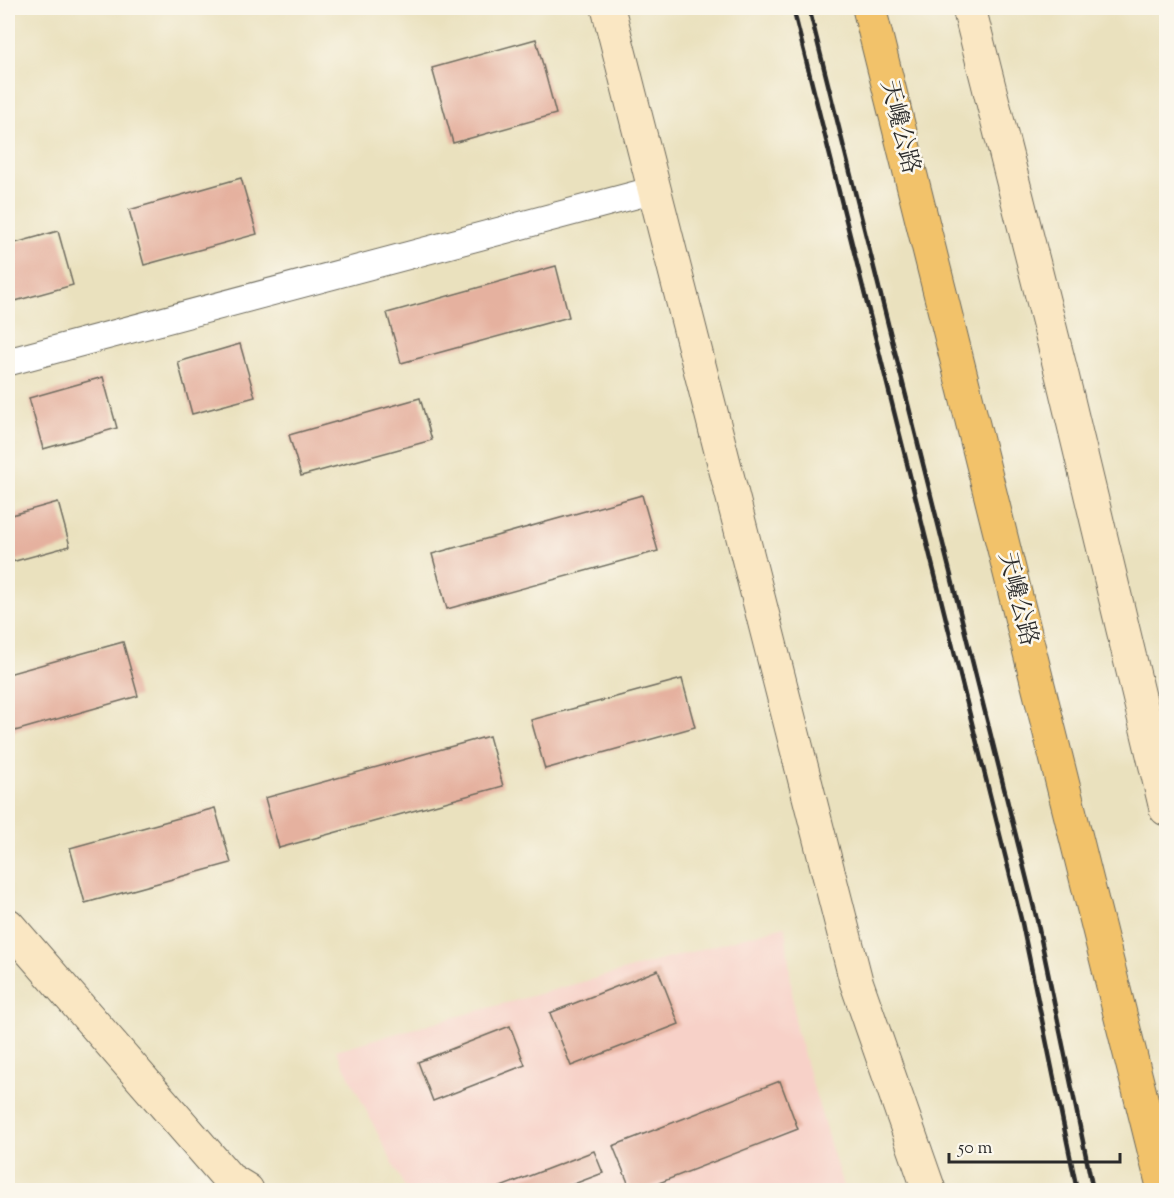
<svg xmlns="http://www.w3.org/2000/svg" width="1174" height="1198" font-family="'Sorts Mill Goudy','Noto Serif SC',serif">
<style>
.built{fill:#f7d1c8}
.building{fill:#e5b19f}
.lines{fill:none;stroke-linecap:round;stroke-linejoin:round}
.street-casing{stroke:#6e6b5e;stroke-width:29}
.secondary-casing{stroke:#6e6b5e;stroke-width:35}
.highway-casing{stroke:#6e6b5e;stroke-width:35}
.street{stroke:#fff;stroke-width:27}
.secondary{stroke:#fae7c3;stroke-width:33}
.highway{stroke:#f2c26a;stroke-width:33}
.rail{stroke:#2b2b2b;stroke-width:4.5}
.labels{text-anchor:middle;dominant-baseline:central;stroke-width:5;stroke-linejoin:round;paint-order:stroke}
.street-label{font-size:24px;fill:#2b2b2b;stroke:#fbf7ec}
</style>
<rect width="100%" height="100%" fill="#fbf7ec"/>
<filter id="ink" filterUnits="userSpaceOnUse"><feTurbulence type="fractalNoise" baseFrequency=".0167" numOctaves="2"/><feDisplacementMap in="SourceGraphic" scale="12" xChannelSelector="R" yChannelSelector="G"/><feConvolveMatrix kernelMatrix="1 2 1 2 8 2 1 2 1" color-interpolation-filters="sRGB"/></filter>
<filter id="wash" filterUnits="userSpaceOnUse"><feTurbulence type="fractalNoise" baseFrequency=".008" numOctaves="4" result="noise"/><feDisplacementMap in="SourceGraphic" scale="24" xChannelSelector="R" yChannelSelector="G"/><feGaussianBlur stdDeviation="1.35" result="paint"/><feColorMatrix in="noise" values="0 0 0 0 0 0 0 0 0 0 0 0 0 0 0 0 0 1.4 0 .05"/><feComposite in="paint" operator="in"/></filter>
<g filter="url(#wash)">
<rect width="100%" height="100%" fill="#eae1be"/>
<path class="built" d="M785,926L796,1029L844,1190H406L336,1050Z"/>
<g id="blocks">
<g class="building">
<path d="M536,39L556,114L453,143L432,68Z"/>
<path d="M241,178L257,234L144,265L129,210Z"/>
<path d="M58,231L73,285L8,303V245Z"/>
<path d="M556,266L569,317L401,363L387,313Z"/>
<path d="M240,344L255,397L192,414L178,362Z"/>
<path d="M103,377L117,428L43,449L29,398Z"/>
<path d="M420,398L432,440L301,476L289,435Z"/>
<path d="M642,495L658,551L447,609L432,554Z"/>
<path d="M58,502L70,546L8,563V516Z"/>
<path d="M123,642L138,696L8,733V674Z"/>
<path d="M682,679L695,727L545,769L531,720Z"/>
<path d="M489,736L503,786L279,848L265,798Z"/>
<path d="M215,808L231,863L85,903L70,848Z"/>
<path d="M658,970L679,1024L571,1066L550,1013Z"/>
<path d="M510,1026L525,1065L433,1101L418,1062Z"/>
<path d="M780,1081L798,1129L641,1190H631L613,1146Z"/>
<path d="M594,1151L603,1173L558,1190H493Z"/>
</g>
</g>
</g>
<g filter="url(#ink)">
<use href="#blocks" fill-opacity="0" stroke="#6e6b5e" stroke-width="1.5"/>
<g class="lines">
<g class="street-casing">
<path id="street" d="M8,362L654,190"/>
</g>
<g class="secondary-casing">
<g id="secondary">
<path d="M608,8L856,981L929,1190"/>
<path d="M969,8L1062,375L1166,809"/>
<path d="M8,925L229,1179L247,1190"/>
</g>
</g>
<g class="highway-casing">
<path id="highway" d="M869,8L1164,1190"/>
</g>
<use href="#street" class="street"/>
<use href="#secondary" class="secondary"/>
<use href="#highway" class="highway"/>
<g class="rail">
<path d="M793,8L1022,923L1077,1190"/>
<path d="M809,8L1037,920L1093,1190"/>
</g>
</g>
</g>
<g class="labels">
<g class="street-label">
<text transform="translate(899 127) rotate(76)">天巉公路</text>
<text transform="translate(1017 599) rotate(76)">天巉公路</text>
</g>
</g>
<rect width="1174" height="1198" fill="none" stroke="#fbf7ec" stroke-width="30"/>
<path d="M949 1153v9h171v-9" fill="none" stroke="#2b2b2b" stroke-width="3"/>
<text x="958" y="1153" font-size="18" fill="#2b2b2b" stroke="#fbf7ec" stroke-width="4.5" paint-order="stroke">50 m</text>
</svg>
